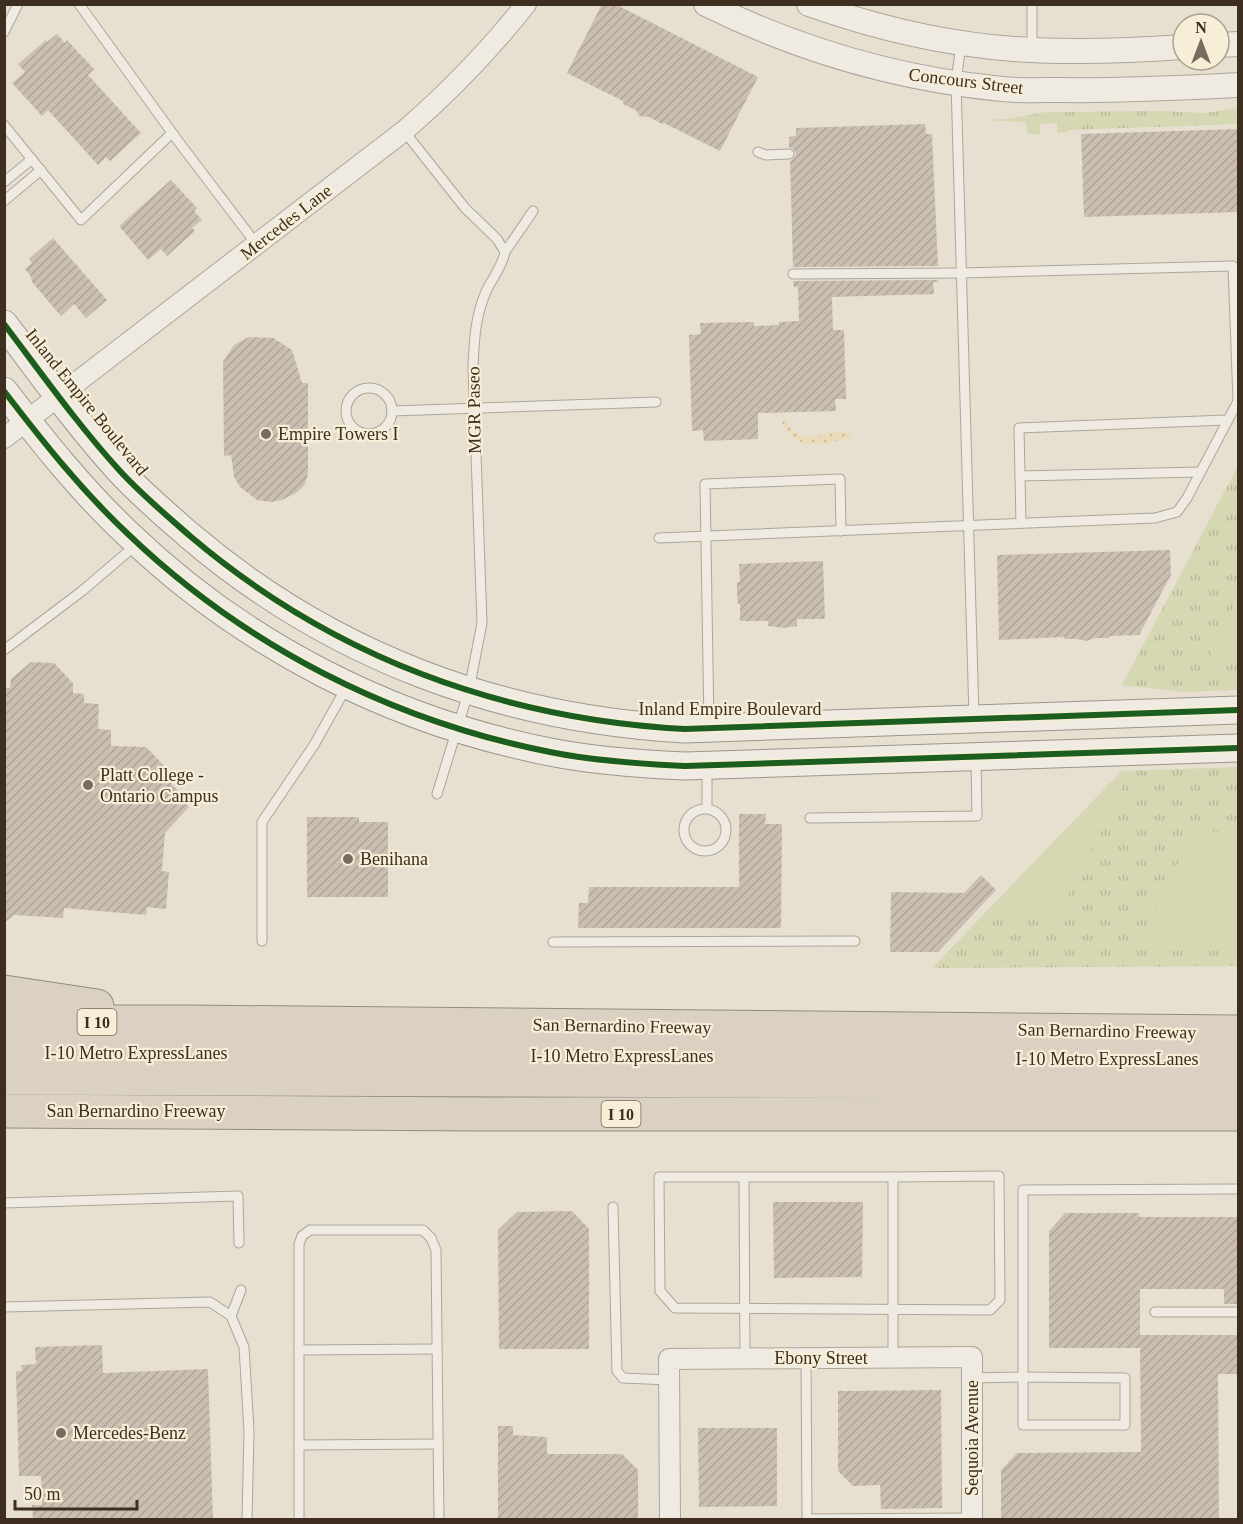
<svg xmlns="http://www.w3.org/2000/svg" width="1243" height="1524" font-family="'Times New Roman',serif">
<style>
.grass{fill:url(#grass-tufts)}
.sand{fill:url(#sand-dots)}
.garden{fill:#d6d7b3}
.building{fill:url(#building-hatch)}
.lines{fill:none;stroke-linecap:round;stroke-linejoin:round}
.service-casing{stroke:#ada599;stroke-width:11}
.minor-casing{stroke:#ada599;stroke-width:22}
.tertiary-casing{stroke:#ada599;stroke-width:26}
.secondary-casing{stroke:#9c958a;stroke-width:29}
.motorway-casing{stroke:#928b80;stroke-width:35}
.service{stroke:#efebe3;stroke-width:9}
.minor{stroke:#efebe3;stroke-width:20}
.tertiary{stroke:#efebe3;stroke-width:24}
.secondary{stroke:#efebe3;stroke-width:27}
.motorway{stroke:#dad1c2;stroke-width:33}
.cycleway-casing{stroke:#f7eed8;stroke-width:10}
.cycleway{stroke:#1b5e20;stroke-width:6}
.poi-dot{fill:#786c5e;stroke:#f7eed8;stroke-width:2}
.labels{text-anchor:middle;dominant-baseline:central;stroke-width:4.5;stroke-linejoin:round;paint-order:stroke}
.shield{fill:#f7eed8;stroke:#756857;stroke-width:1.5}
.shield-label{font-size:16px;font-weight:bold;fill:#3d2e20}
.street-label{font-size:18px;fill:#3d2e20;stroke:#f7eed8}
.poi-label{font-size:18px;fill:#3d2e20;stroke:#f7eed8;text-anchor:start}
</style>
<defs>
<pattern id="grass-tufts" width="24" height="20" patternUnits="userSpaceOnUse" patternTransform="scale(1.5)"><rect width="24" height="20" fill="#d6d7b3"/><path d="M3 7l-1-3M5 7V3M7 7l1-3M15 17l-1-3M17 17v-4M19 17l1-3" fill="none" stroke="#b9b99a"/></pattern>
<pattern id="sand-dots" width="8" height="8" patternUnits="userSpaceOnUse" patternTransform="scale(1.5)"><rect width="8" height="8" fill="#eadcb9"/><path d="M2 2h.1M6 6h.1" fill="none" stroke="#cabd9f" stroke-width="1.8" stroke-linecap="round"/></pattern>
<pattern id="building-hatch" width="6" height="6" patternUnits="userSpaceOnUse" patternTransform="scale(1.5)"><rect width="6" height="6" fill="#cbbfb2"/><path d="M-1 1l2-2M0 6l6-6M5 7l2-2" fill="none" stroke="#afa499"/></pattern>
</defs>
<rect width="100%" height="100%" fill="#e7e0d1"/>
<g class="grass">
<path d="M1238,108V124L1069,130L1068,132L1057,133V123L1040,124V134H1027L1026,122L982,120L1006,119L1047,112L1159,111L1205,113Z"/>
<path d="M1238,466V690L1183,692L1122,685Z"/>
<path d="M1238,767V966L932,968L1122,771Z"/>
</g>
<path class="sand" d="M782,420H786C802,453 827,426 850,433L851,435L850,439C843,437 842,440 836,441C821,445 807,448 795,438C789,434 782,428 782,420Z"/>
<g class="garden">
<path d="M1238,597V657L1209,658Z"/>
<path d="M1111,782L1122,787L1058,915L984,914Z"/>
<path d="M1197,827L1238,838V951L1133,950Z"/>
</g>
<g class="building">
<path d="M602,4H615L758,77L720,151L664,123L662,124L649,117L639,116L636,110L623,104V101L567,73Z"/>
<path d="M57,34L65,43L67,40L94,69L88,75L141,133L110,161L106,157L98,165L48,110L42,116L12,83L25,72L18,64L46,40L47,42Z"/>
<path d="M925,124L926,134H932L938,266L793,267L790,161L793,159L796,154L794,150L789,147V137L796,136V128Z"/>
<path d="M1239,129V212L1084,217L1081,134Z"/>
<path d="M171,180L197,208L194,211L202,220L192,228L195,231L167,256L161,249L148,260L119,226Z"/>
<path d="M53,238L107,300L86,318L74,304L61,316L32,282L30,275L25,269L32,263L29,259Z"/>
<path d="M938,280V282H933L934,294L832,297L833,330H844L846,399H835L836,411L758,413V439L704,441L703,430L692,431L689,335L701,334L700,323L754,322V326L779,325V322L799,321L798,287H794L793,281Z"/>
<path d="M249,337L273,338L292,350L302,383H308V474L304,486L296,493L282,500L271,502L257,500L240,487L234,477L231,455L224,456L223,362L234,345Z"/>
<path d="M1170,550L1171,575L1139,635L1110,636L1108,638H1094L1087,641L1077,639H1065L1064,637L999,640L997,555Z"/>
<path d="M823,561L825,619H797V626L783,628L768,626V621H740V604H738L737,593V582H740L739,564Z"/>
<path d="M31,662L54,663L73,683V693L84,694V703L99,704L98,729L111,730V746L146,747L170,772L165,777L180,793L178,796L189,807L165,833L162,871L169,872L166,909L147,907L146,915L64,908L63,918L14,915L4,923V688H10L11,679Z"/>
<path d="M739,814H766L765,824H782L781,928H578L579,903H588L589,887H739Z"/>
<path d="M307,817H359V822H388V897H307Z"/>
<path d="M981,875L996,890L938,952H890L891,892L964,893Z"/>
<path d="M773,1202H863L862,1277L774,1278Z"/>
<path d="M572,1211L589,1229V1349H499L498,1230L517,1212Z"/>
<path d="M1065,1213H1139V1217H1239V1304H1224V1289H1140V1335H1239L1237,1374H1218L1219,1520H1001V1470L1017,1453L1141,1452L1140,1348H1049V1231Z"/>
<path d="M102,1345L103,1373L208,1369L213,1520H33L32,1505H42L41,1476H19L16,1371H22L21,1365L36,1364L35,1347Z"/>
<path d="M941,1390L942,1508L881,1509L880,1485L853,1486L838,1471V1391Z"/>
<path d="M498,1426H513V1435L547,1437V1454H622L638,1470V1520H498Z"/>
<path d="M698,1428H777V1506L699,1507Z"/>
</g>
<g class="lines">
<g class="service-casing">
<g id="service">
<path d="M79,4L178,141L257,245"/>
<path d="M4,32L18,4"/>
<path d="M961,44L956,82L974,717"/>
<path d="M1032,49V4"/>
<path d="M4,125L81,220L172,133"/>
<path d="M404,131L465,208L497,239L505,252C502,268 491,279 485,294C475,318 474,343 473,368L482,623L469,690L437,794"/>
<path d="M758,152L766,155L789,154"/>
<path d="M4,182L32,159"/>
<path d="M4,201L41,170"/>
<path d="M505,252L533,211"/>
<circle cx="369" cy="411" r="23"/>
<path d="M392,411L656,402"/>
<path d="M1020,476L1200,472"/>
<path d="M1021,523L1019,428L1227,420"/>
<path d="M659,538L1155,518L1177,512L1187,498L1238,401L1233,266L961,273L793,274"/>
<path d="M4,650L82,591L136,545"/>
<path d="M709,725L705,484L840,479L841,531"/>
<path d="M707,808V769"/>
<circle cx="705" cy="830" r="21"/>
<path d="M810,818L977,816L976,759"/>
<path d="M262,941V822L314,745L346,688"/>
<path d="M553,942L855,941"/>
<path d="M744,1177H659L660,1291L675,1308L990,1310L1000,1300L999,1176L893,1177"/>
<path d="M4,1203L238,1196L239,1243"/>
<path d="M613,1207L617,1371L623,1378L669,1380"/>
<path d="M4,1307L210,1302L231,1316L244,1347L249,1431L247,1520"/>
<path d="M1155,1312H1238"/>
<path d="M231,1316L241,1290"/>
<path d="M299,1350L437,1349"/>
<path d="M806,1358L807,1519L972,1518"/>
<path d="M745,1359L744,1177H893V1358"/>
<path d="M1023,1377L1125,1378V1425H1023Z"/>
<path d="M972,1378L1023,1377V1190L1238,1189"/>
<path d="M299,1445L438,1444"/>
<path d="M299,1520V1244L302,1236L310,1230H423L431,1238L436,1250L439,1520"/>
</g>
</g>
<g class="minor-casing">
<g id="minor">
<path d="M4,438L404,131C449,92 489,51 526,4"/>
<path d="M670,1520L669,1359L972,1357V1520"/>
</g>
</g>
<g class="tertiary-casing">
<g id="tertiary">
<path d="M706,4C799,50 899,79 1002,89C1021,91 1042,90 1061,90C1121,91 1179,88 1238,85"/>
<path d="M809,4C874,27 944,44 1014,49C1070,53 1127,51 1183,47"/>
<path d="M1219,45L1238,44"/>
</g>
</g>
<g class="secondary-casing">
<g id="secondary">
<path d="M4,324C42,374 78,425 120,471C141,494 166,515 190,536C331,656 500,719 685,729L1238,710"/>
<path d="M4,391C43,442 83,492 129,535C245,646 392,721 550,752C594,761 640,764 685,766L1238,748"/>
</g>
</g>
<g class="motorway-casing">
<g id="motorway">
<path d="M4,992L97,1006"/>
<path d="M4,1022H190L1238,1032"/>
<path d="M4,1053L1238,1059"/>
<path d="M4,1078L1238,1083"/>
<path d="M4,1111L479,1114H1238"/>
</g>
</g>
<use href="#service" class="service"/>
<use href="#minor" class="minor"/>
<use href="#tertiary" class="tertiary"/>
<use href="#secondary" class="secondary"/>
<use href="#motorway" class="motorway"/>
<g class="cycleway-casing">
<g id="cycleway">
<path d="M4,324C42,374 78,425 120,471C141,494 166,515 190,536C331,656 500,719 685,729L1238,710"/>
<path d="M4,391C43,442 83,492 129,535C245,646 392,721 550,752C594,761 640,764 685,766L1238,748"/>
</g>
</g>
<use href="#cycleway" class="cycleway"/>
</g>
<g class="poi-dot">
<circle cx="266" cy="434" r="6"/>
<circle cx="88" cy="785" r="6"/>
<circle cx="348" cy="859" r="6"/>
<circle cx="61" cy="1433" r="6"/>
</g>
<g class="labels">
<g class="shield">
<rect x="77.5" y="1009" width="39" height="26" rx="4.5"/>
<rect x="601.5" y="1101" width="39" height="26" rx="4.5"/>
</g>
<g class="shield-label">
<text x="97" y="1022">I 10</text>
<text x="621" y="1114">I 10</text>
</g>
<g class="street-label">
<text transform="translate(966 81) rotate(7)">Concours Street</text>
<text transform="translate(286 222) rotate(-38)">Mercedes Lane</text>
<text transform="translate(87 402) rotate(51)">Inland Empire Boulevard</text>
<text transform="translate(474 410) rotate(-91)">MGR Paseo</text>
<text x="730" y="709">Inland Empire Boulevard</text>
<text transform="translate(622 1026) rotate(1)">San Bernardino Freeway</text>
<text transform="translate(1107 1031) rotate(1)">San Bernardino Freeway</text>
<text x="136" y="1053">I-10 Metro ExpressLanes</text>
<text x="622" y="1056">I-10 Metro ExpressLanes</text>
<text x="1107" y="1059">I-10 Metro ExpressLanes</text>
<text x="136" y="1111">San Bernardino Freeway</text>
<text x="821" y="1358">Ebony Street</text>
<text transform="translate(972 1438) rotate(-90)">Sequoia Avenue</text>
</g>
<g class="poi-label">
<text x="278" y="434">Empire Towers I</text>
<text x="100" y="775">Platt College -<tspan x="100" dy="21">Ontario Campus</tspan></text>
<text x="360" y="859">Benihana</text>
<text x="73" y="1433">Mercedes-Benz</text>
</g>
</g>
<rect width="1243" height="1524" fill="none" stroke="#3d2e20" stroke-width="12"/>
<g transform="translate(1201 42)"><circle r="28" fill="#f7eed8" stroke="#ada18e" stroke-width="1.5"/>
<path d="M0-4.5L10 22L0 15L-10 22Z" fill="#786c5e"/>
<text y="-9" font-size="16" font-weight="bold" text-anchor="middle" fill="#3d2e20">N</text>
</g>
<path d="M15 1500v9h122v-9" fill="none" stroke="#3d2e20" stroke-width="3"/>
<text x="24" y="1500" font-size="18" fill="#3d2e20" stroke="#f7eed8" stroke-width="4.5" paint-order="stroke">50 m</text>
</svg>
